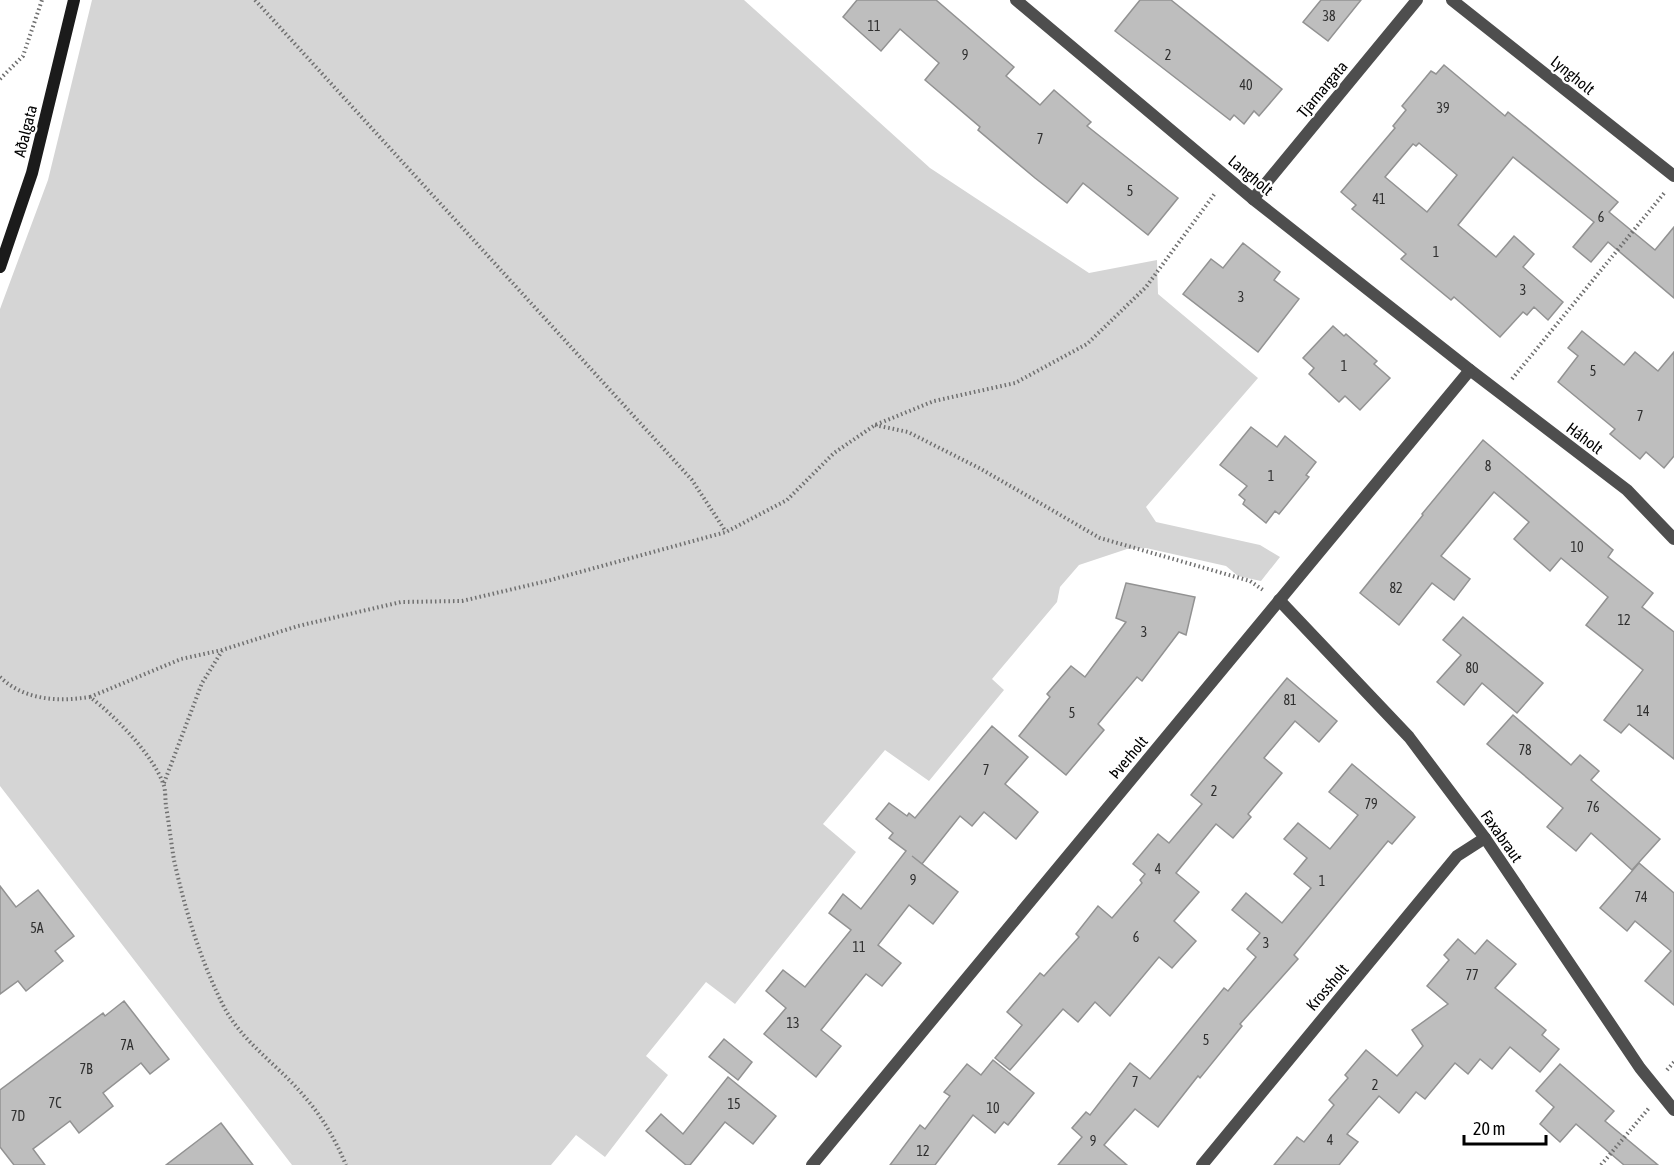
<svg xmlns="http://www.w3.org/2000/svg" width="1674" height="1165" font-family="'Asap Condensed',sans-serif">
<style>
.green{fill:#d5d5d5}
.building{fill:#bebebe;stroke:#929292;stroke-width:1.5;fill-rule:evenodd}
.lines{fill:none;stroke-linecap:round;stroke-linejoin:round}
.path{stroke:#707070;stroke-width:4;stroke-dasharray:1.5 3;stroke-linecap:butt}
.street{stroke:#4e4e4e;stroke-width:12}
.secondary{stroke:#1b1b1b;stroke-width:12}
.labels{text-anchor:middle;dominant-baseline:central;stroke-width:4.5;stroke-linejoin:round;paint-order:stroke}
.number-label{font-size:14px;fill:#303030}
.street-label{font-size:16px;fill:#000;stroke:#fff}
</style>
<rect width="100%" height="100%" fill="#fff"/>
<path class="green" d="M92,0H744L930,168L1089,273L1157,260L1158,294L1258,378L1146,507L1156,522L1260,545L1280,557L1261,581L1238,576L1226,566L1146,548L1127,549L1079,565L1060,587L1057,602L992,679L1004,690L929,781L885,750L823,824L856,852L735,1004L706,982L646,1056L668,1075L605,1157L576,1135L551,1165H292L0,786V309L48,180Z"/>
<g class="building">
<path d="M857,0H936L1014,67L1006,76L1040,105L1054,90L1091,122L1087,126L1178,198L1148,235L1083,183L1067,203L1035,178L978,130L980,127L925,80L939,63L900,29L881,51L843,17Z"/>
<path d="M1140,0H1171L1282,89L1259,116L1254,111L1244,124L1234,115L1230,120L1115,31Z"/>
<path d="M1321,0H1361L1328,41L1303,22Z"/>
<path d="M1444,65L1505,116L1508,112L1618,202L1609,212L1655,250L1674,227V298L1608,242L1591,262L1573,247L1594,222L1513,157L1458,225L1496,257L1514,236L1534,254L1523,267L1563,302L1548,320L1534,307L1527,315L1523,312L1500,337L1454,297L1451,300L1401,259L1406,254L1352,209L1356,205L1341,192L1395,128L1393,126L1406,110L1402,106L1431,71L1436,74ZM1419,143L1457,175L1427,212L1385,177L1413,144L1416,146Z"/>
<path d="M1243,243L1280,272L1274,280L1299,299L1258,352L1183,294L1211,259L1223,268Z"/>
<path d="M1333,326L1344,336L1346,334L1377,361L1374,364L1390,378L1360,410L1345,396L1339,402L1309,374L1314,368L1303,358Z"/>
<path d="M1582,331L1624,365L1635,352L1658,371L1674,352V456L1664,468L1646,452L1640,459L1610,434L1615,429L1558,382L1578,356L1568,348Z"/>
<path d="M1251,427L1277,447L1285,436L1316,462L1306,475L1309,477L1279,514L1275,511L1266,523L1243,504L1245,500L1239,495L1247,486L1220,465Z"/>
<path d="M1483,440L1613,550L1608,557L1653,593L1642,607L1674,632V759L1629,724L1621,733L1604,720L1643,670L1586,625L1608,597L1561,558L1550,571L1514,539L1529,522L1494,492L1441,556L1470,579L1454,600L1432,583L1399,625L1360,593L1423,515L1422,514Z"/>
<path d="M1126,583L1195,597L1186,635L1179,632L1142,681L1137,677L1098,724L1104,730L1066,775L1019,736L1050,697L1047,694L1071,666L1085,677L1126,622L1116,618Z"/>
<path d="M1463,617L1543,683L1517,713L1482,683L1464,705L1437,682L1461,655L1443,640Z"/>
<path d="M1287,678L1337,721L1319,742L1295,721L1264,758L1282,773L1248,814L1251,817L1233,838L1216,824L1176,873L1199,892L1174,921L1196,941L1172,968L1159,957L1110,1016L1095,1002L1078,1022L1063,1009L1010,1070L995,1058L1022,1025L1007,1012L1040,973L1044,976L1079,937L1076,934L1098,906L1112,918L1142,883L1140,880L1145,874L1133,864L1158,834L1169,843L1202,804L1191,795Z"/>
<path d="M1513,715L1571,765L1580,755L1599,771L1591,780L1660,839L1632,870L1591,833L1576,851L1547,827L1563,808L1487,744Z"/>
<path d="M992,726L1028,757L1005,784L1038,812L1016,839L984,812L972,826L960,816L922,864L912,856L958,892L933,924L909,905L878,945L901,963L882,986L866,974L821,1030L841,1046L816,1077L764,1034L786,1008L766,991L783,970L805,987L851,930L829,913L843,894L861,909L906,851L889,838L893,833L876,819L889,803L907,816L909,813L915,818Z"/>
<path d="M1352,764L1415,817L1392,844L1388,841L1350,887L1294,955L1298,959L1240,1024L1242,1026L1200,1078L1198,1076L1158,1127L1135,1109L1104,1145L1127,1165H1058L1082,1137L1072,1128L1086,1112L1090,1115L1130,1063L1150,1079L1224,988L1228,991L1256,957L1247,949L1260,933L1232,910L1246,893L1282,923L1311,888L1294,874L1307,858L1284,839L1298,823L1330,849L1358,815L1329,792Z"/>
<path d="M1639,863L1674,893V1005L1645,981L1671,951L1635,921L1627,931L1600,908Z"/>
<path d="M0,886L16,907L38,890L74,936L55,951L63,961L26,991L18,981L0,994Z"/>
<path d="M1458,939L1475,954L1487,940L1516,964L1495,988L1546,1030L1542,1035L1559,1049L1540,1072L1510,1047L1492,1069L1480,1059L1468,1074L1455,1063L1425,1099L1416,1092L1399,1113L1379,1096L1347,1134L1358,1142L1339,1165H1274L1297,1137L1304,1142L1334,1105L1329,1100L1348,1078L1345,1075L1366,1050L1397,1076L1423,1046L1412,1030L1448,1004L1427,986L1449,960L1444,955Z"/>
<path d="M124,1001L169,1059L150,1074L141,1063L103,1093L113,1106L79,1133L70,1121L33,1149L45,1165H14L0,1147V1090L103,1013L105,1016Z"/>
<path d="M724,1039L752,1062L738,1080L709,1057Z"/>
<path d="M993,1060L1034,1093L1008,1125L1004,1122L995,1133L973,1115L935,1165H890L920,1125L925,1129L950,1096L944,1092L967,1064L981,1075Z"/>
<path d="M1560,1064L1614,1111L1605,1121L1658,1165H1624L1576,1124L1560,1142L1540,1124L1554,1107L1536,1091Z"/>
<path d="M728,1077L776,1116L753,1144L725,1122L690,1165H686L646,1131L661,1114L683,1134Z"/>
<path d="M221,1123L253,1165H166L200,1139Z"/>
</g>
<g class="lines">
<g class="path">
<path d="M255,0L692,480L726,532"/>
<path d="M0,79L23,56L42,0"/>
<path d="M1512,379L1665,192"/>
<path d="M875,425L908,432L981,469L1100,538L1250,581L1263,590"/>
<path d="M0,677C24,700 57,702 90,697C115,716 152,754 163,783C166,790 165,799 166,806C169,824 171,842 174,860C185,910 201,962 224,1007C243,1043 278,1065 303,1095C322,1116 335,1139 346,1165"/>
<path d="M90,697L181,659L222,650L298,626L401,602L462,601L547,581L726,532L787,500L834,453L875,425L934,401L1015,383L1087,344L1146,287L1216,192"/>
<path d="M164,783L202,683L222,651"/>
<path d="M1667,1070L1674,1062"/>
<path d="M1601,1165L1649,1108"/>
</g>
<g class="street">
<path d="M1016,0L1253,199L1470,370L1627,490L1674,539"/>
<path d="M1452,0L1674,176"/>
<path d="M1253,199L1417,0"/>
<path d="M1279,600L1409,737L1485,838L1640,1068L1674,1110"/>
<path d="M812,1165L1470,370"/>
<path d="M1202,1165L1457,856L1485,838"/>
</g>
<path class="secondary" d="M0,267L32,173L74,0"/>
</g>
<g class="labels">
<g class="number-label">
<text x="1329" y="16">38</text>
<text x="874" y="26">11</text>
<text x="965" y="55">9</text>
<text x="1168" y="55">2</text>
<text x="1246" y="85">40</text>
<text x="1443" y="108">39</text>
<text x="1040" y="139">7</text>
<text x="1130" y="191">5</text>
<text x="1379" y="199">41</text>
<text x="1601" y="217">6</text>
<text x="1436" y="252">1</text>
<text x="1523" y="290">3</text>
<text x="1241" y="297">3</text>
<text x="1344" y="366">1</text>
<text x="1593" y="371">5</text>
<text x="1640" y="416">7</text>
<text x="1488" y="466">8</text>
<text x="1271" y="476">1</text>
<text x="1577" y="547">10</text>
<text x="1396" y="588">82</text>
<text x="1624" y="620">12</text>
<text x="1144" y="632">3</text>
<text x="1472" y="668">80</text>
<text x="1290" y="700">81</text>
<text x="1643" y="711">14</text>
<text x="1072" y="713">5</text>
<text x="1525" y="750">78</text>
<text x="986" y="770">7</text>
<text x="1214" y="791">2</text>
<text x="1371" y="804">79</text>
<text x="1593" y="807">76</text>
<text x="1158" y="869">4</text>
<text x="913" y="880">9</text>
<text x="1322" y="881">1</text>
<text x="1641" y="897">74</text>
<text x="37" y="928">5A</text>
<text x="1136" y="937">6</text>
<text x="1266" y="943">3</text>
<text x="859" y="947">11</text>
<text x="1472" y="975">77</text>
<text x="793" y="1023">13</text>
<text x="1206" y="1040">5</text>
<text x="127" y="1045">7A</text>
<text x="86" y="1069">7B</text>
<text x="1135" y="1082">7</text>
<text x="1375" y="1085">2</text>
<text x="55" y="1103">7C</text>
<text x="734" y="1104">15</text>
<text x="993" y="1108">10</text>
<text x="18" y="1116">7D</text>
<text x="1330" y="1140">4</text>
<text x="1093" y="1141">9</text>
<text x="923" y="1151">12</text>
</g>
<g class="street-label">
<text transform="translate(1573 75) rotate(39)">Lyngholt</text>
<text transform="translate(1322 89) rotate(-50)">Tjarnargata</text>
<text transform="translate(25 131) rotate(-76)">Aðalgata</text>
<text transform="translate(1251 175) rotate(40)">Langholt</text>
<text transform="translate(1585 438) rotate(37)">Háholt</text>
<text transform="translate(1128 757) rotate(-50)">Þverholt</text>
<text transform="translate(1502 836) rotate(55)">Faxabraut</text>
<text transform="translate(1327 987) rotate(-50)">Krossholt</text>
</g>
</g>
<path d="M1464 1135v9h82v-9" fill="none" stroke="#000000" stroke-width="3"/>
<text x="1473" y="1135" font-size="18" fill="#000000" stroke="#ffffff" stroke-width="4.5" paint-order="stroke">20 m</text>
</svg>
